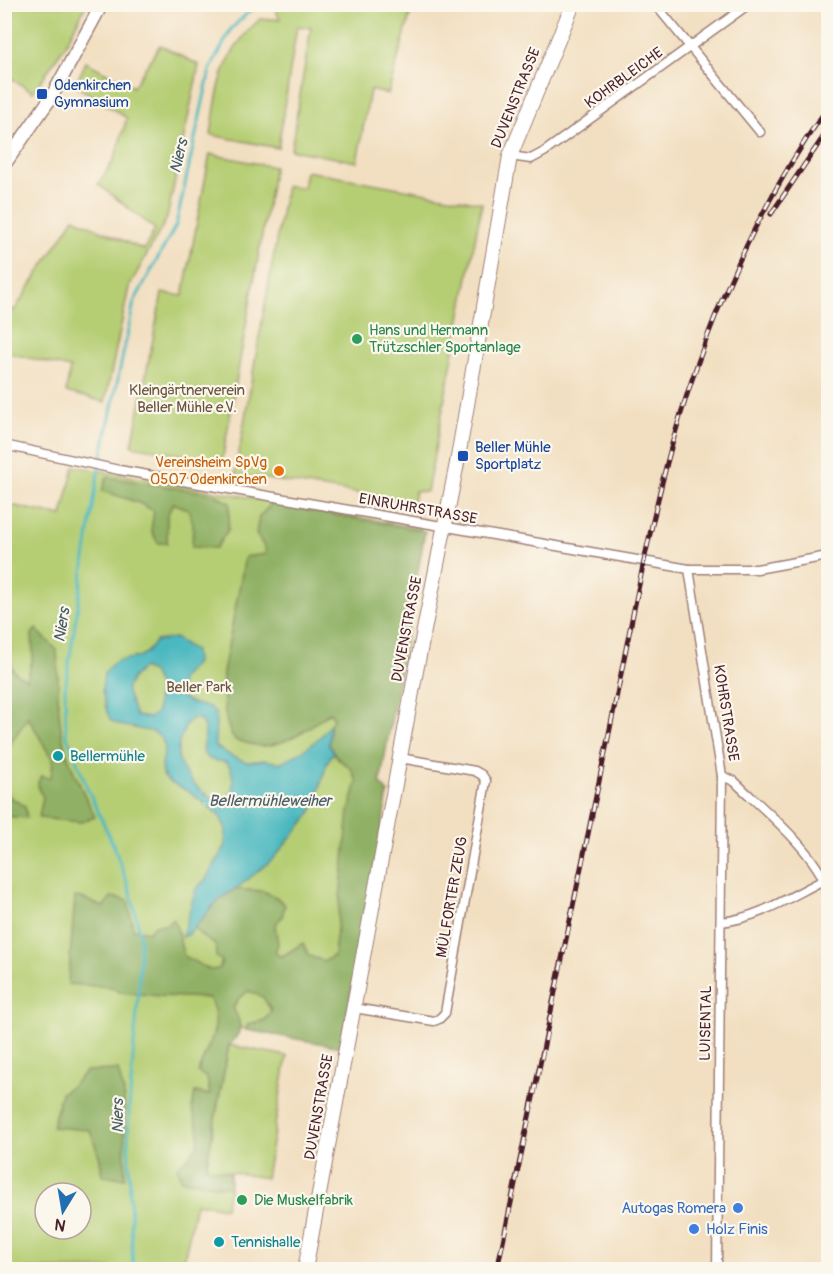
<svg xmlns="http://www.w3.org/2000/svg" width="833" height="1274" font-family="Pangolin,sans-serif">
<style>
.green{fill:#b5ce73;stroke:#80764f;stroke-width:1.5;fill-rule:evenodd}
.forest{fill:#90b165;stroke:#6d6848;stroke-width:1.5}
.water{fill:#49b8bf;stroke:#4a6c75;stroke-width:1.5;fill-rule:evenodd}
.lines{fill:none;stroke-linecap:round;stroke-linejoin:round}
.stream{stroke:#49b8bf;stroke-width:3}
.street-casing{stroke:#9e7f76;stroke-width:11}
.secondary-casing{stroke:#9e7f76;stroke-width:15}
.primary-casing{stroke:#9e7f76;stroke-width:16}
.street{stroke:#fff;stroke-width:8}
.secondary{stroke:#fff;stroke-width:12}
.primary{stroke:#fff;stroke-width:14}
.rail-casing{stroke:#4a1f2b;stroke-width:5}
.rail{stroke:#fbf7ec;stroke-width:3;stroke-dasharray:9;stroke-linecap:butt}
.transit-dot{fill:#1a4fb4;stroke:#fbf7ec;stroke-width:2}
.leisure-dot{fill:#2e9e5b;stroke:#fbf7ec;stroke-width:2}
.food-dot{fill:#e8710a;stroke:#fbf7ec;stroke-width:2}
.culture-dot{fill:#0f9aa8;stroke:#fbf7ec;stroke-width:2}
.shop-dot{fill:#3f7fe0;stroke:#fbf7ec;stroke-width:2}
.labels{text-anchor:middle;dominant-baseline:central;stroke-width:4.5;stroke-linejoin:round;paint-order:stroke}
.street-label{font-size:15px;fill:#4a1f2b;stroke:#fbf7ec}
.transit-label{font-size:15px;fill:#164399;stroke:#fbf7ec;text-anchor:start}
.leisure-label{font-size:15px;fill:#27864d;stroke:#fbf7ec;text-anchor:start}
.park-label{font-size:15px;fill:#6a5441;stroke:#fbf7ec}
.food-label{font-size:15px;fill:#c56008;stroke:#fbf7ec;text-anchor:end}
.culture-label{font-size:15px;fill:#0d838f;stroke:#fbf7ec;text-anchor:start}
.shop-label{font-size:15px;fill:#366cbe;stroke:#fbf7ec;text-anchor:end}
.water-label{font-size:16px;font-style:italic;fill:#4a5c66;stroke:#fbf7ec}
</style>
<rect width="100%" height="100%" fill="#fbf7ec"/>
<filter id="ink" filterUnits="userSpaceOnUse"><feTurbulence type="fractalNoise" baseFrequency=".0167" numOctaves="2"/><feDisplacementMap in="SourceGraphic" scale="12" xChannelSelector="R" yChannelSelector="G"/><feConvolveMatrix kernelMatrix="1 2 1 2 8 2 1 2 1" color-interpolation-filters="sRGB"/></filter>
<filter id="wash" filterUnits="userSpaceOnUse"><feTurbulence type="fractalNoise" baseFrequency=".008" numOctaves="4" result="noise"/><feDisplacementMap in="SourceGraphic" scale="24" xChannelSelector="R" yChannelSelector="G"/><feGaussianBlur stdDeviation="1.35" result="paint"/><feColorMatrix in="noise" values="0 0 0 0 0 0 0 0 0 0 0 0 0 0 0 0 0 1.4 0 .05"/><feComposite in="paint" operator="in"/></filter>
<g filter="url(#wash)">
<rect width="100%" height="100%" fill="#f2dfc1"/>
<g class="green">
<path d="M4,5H86L65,46L33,92L5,75Z"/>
<path d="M273,5H413L388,94L370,90L357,162L291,150L311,28L297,26L278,148L211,135C218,86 221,55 260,19H280Z"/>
<path d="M160,45L199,65L167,218L129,287L105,402L66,392L70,368L5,352V305L14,311L74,218L144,250L155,229L98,184L114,160L127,118L75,85L86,62L133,87Z"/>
<path d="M210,154L274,167L222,462L132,446L162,293L183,296Z"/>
<path d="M306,171L482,203L427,492L415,491L413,502L235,474L286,186L303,188Z"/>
<path d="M74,466L421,528L338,1045L229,1026L200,1183L230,1187L225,1208L196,1203L182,1269H5V504L62,516ZM45,1193H81V1229H45Z"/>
<path d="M229,1045L287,1056L266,1178L206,1168Z"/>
</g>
<g class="forest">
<path d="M107,477L214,494L230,503L228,530L216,548L192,547L193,523L188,509L173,503L167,516V543H158L151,530L154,511L137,502L102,491Z"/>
<path d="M271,504L425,531L380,783L388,793L341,1047L246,1030L248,1024L265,1020L271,1010L263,997L249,991L239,998L233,1008C242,1024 243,1032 229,1045L206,1167L230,1172V1187L181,1180L177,1167L189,1157L198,1145L199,1132L192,1108L195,1092L210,1095L207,1078L198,1072C207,1043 225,1028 209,998L160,996L120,992L111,987L68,984L75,897L82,898L103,907L111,897L128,900L133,929L148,932L155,925H166L173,919C180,931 179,943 184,956L210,970L219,969L222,961L216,957V946L197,932L194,925L218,900L234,889L263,891L276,897L285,905L282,917L275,925L278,944L275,952L281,957L303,943L309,956L324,961L334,956L349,812L357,781L350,767L339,760L329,746L330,724L334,718L330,712C311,726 288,745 263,746C254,746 244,742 235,740C224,729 222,689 223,673L245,557L266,554L265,548L256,534L259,517Z"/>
<path d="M5,624L8,627C10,638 8,664 14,671C17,675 23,677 27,680L33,656L32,634L36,629L57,650C59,678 56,706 62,734C67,763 83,791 95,817L81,822L39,818L43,796L39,791L38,782L42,776L48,778L51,777L53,761L28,717L12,741L5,760Z"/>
<path d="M4,789L10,797L25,806L27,818L5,816Z"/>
<path d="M118,1070L124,1093L125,1178L102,1176L100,1159L90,1130L52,1127L61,1093L72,1086L86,1071Z"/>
</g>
<path class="water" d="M175,638L195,651L196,663C183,677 177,676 182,698L194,704L210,707L216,714L215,746L233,757L247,762L265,760L279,763C297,755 320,742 330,724L329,746L334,752L328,760L314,807L308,817L273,859L241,885L218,900L188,935L182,937L196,889L206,879L225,847L226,829L219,815L191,793L168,781L162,774V764L165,748L162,739L154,732L120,725L111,721L107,712L102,690L104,674L110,666L117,661L139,657L147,652L156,641ZM142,668L152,672L158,685L157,712L150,718L136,716L126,690L132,678ZM194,718L200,720L204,727L205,734L203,752C208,762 217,760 227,763C235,773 233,786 232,798L225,803C206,800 180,774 178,755C177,747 180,739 183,732C186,725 187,721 194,718Z"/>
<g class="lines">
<path class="stream" d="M133,1270L128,1143L129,1108L139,986L140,935L131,894L113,844L88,790L66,734L65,689L98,474L134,302L176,225L210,70L231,29L257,4"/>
</g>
</g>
<g filter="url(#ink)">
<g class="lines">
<g class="street-casing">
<g id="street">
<path d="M655,4L760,132"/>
<path d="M510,156L531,159L544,152L749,4"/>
<path d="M4,445L119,470L689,569H757L828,556"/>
<path d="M689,569L722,776L734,781C765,811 813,849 828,889"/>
<path d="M721,922C760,918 792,895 828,878"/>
<path d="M354,1008L434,1021L439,1019L445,1013L486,781L482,775L475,771L400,758"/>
<path d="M717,1270L722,776"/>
</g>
</g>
<g class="secondary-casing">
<path id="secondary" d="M4,165L52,96L102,4"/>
</g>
<g class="primary-casing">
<path id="primary" d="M305,1270L415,676L457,463L510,156L573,4"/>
</g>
<use href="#street" class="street"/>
<use href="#secondary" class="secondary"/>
<use href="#primary" class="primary"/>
<g class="rail-casing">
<g id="rail">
<path d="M771,214L828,130"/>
<path d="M497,1270C534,1096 570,922 606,748C627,647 645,544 672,444C706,324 756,208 828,107"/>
</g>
</g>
<use href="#rail" class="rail"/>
</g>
</g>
<g class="transit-dot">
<rect x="36" y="88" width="12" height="12" rx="3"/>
<rect x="457" y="450" width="12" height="12" rx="3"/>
</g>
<g class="leisure-dot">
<circle cx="357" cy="339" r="6"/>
<circle cx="242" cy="1200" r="6"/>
</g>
<circle class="food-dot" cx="279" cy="471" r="6"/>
<g class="culture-dot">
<circle cx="58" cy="756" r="6"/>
<circle cx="219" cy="1242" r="6"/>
</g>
<g class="shop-dot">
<circle cx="738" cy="1208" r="6"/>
<circle cx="694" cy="1229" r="6"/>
</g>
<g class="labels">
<g class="street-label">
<text transform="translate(624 78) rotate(-36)">KOHRBLEICHE</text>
<text transform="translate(516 98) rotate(-68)">DUVENSTRASSE</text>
<text transform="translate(418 509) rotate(10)">EINRUHRSTRASSE</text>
<text transform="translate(407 629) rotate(-79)">DUVENSTRASSE</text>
<text transform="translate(726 713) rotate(81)">KOHRSTRASSE</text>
<text transform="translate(452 897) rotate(-80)">MÜLFORTER ZEUG</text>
<text transform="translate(706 1023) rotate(-89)">LUISENTAL</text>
<text transform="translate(319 1107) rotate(-80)">DUVENSTRASSE</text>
</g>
<g class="transit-label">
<text x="54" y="85">Odenkirchen<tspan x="54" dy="17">Gymnasium</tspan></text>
<text x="475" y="447">Beller Mühle<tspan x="475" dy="17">Sportplatz</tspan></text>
</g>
<g class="leisure-label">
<text x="369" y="330">Hans und Hermann<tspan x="369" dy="17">Trützschler Sportanlage</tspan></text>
<text x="254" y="1200">Die Muskelfabrik</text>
</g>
<g class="park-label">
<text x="187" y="390">Kleingärtnerverein<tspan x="187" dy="17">Beller Mühle e.V.</tspan></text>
<text x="199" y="687">Beller Park</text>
</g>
<g class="food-label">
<text x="267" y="462">Vereinsheim SpVg<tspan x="267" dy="17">0507 Odenkirchen</tspan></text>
</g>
<g class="culture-label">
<text x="70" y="756">Bellermühle</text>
<text x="231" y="1242">Tennishalle</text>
</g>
<g class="shop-label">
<text x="726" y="1208">Autogas Romera</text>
<text x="706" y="1229" text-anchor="start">Holz Finis</text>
</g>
<g class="water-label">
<text transform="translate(179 156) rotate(-77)">Niers</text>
<text transform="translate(62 625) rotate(-81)">Niers</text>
<text x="270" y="801">Bellermühleweiher</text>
<text transform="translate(118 1116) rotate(-90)">Niers</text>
</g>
</g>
<rect width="833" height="1274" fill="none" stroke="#fbf7ec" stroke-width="24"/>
<g transform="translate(63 1211) rotate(191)"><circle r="28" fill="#fbf7ec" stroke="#b4a19f" stroke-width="1.5"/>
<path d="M0-4.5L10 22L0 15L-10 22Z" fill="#1f6fb2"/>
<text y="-9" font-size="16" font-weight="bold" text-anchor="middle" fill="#4a1f2b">N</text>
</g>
</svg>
